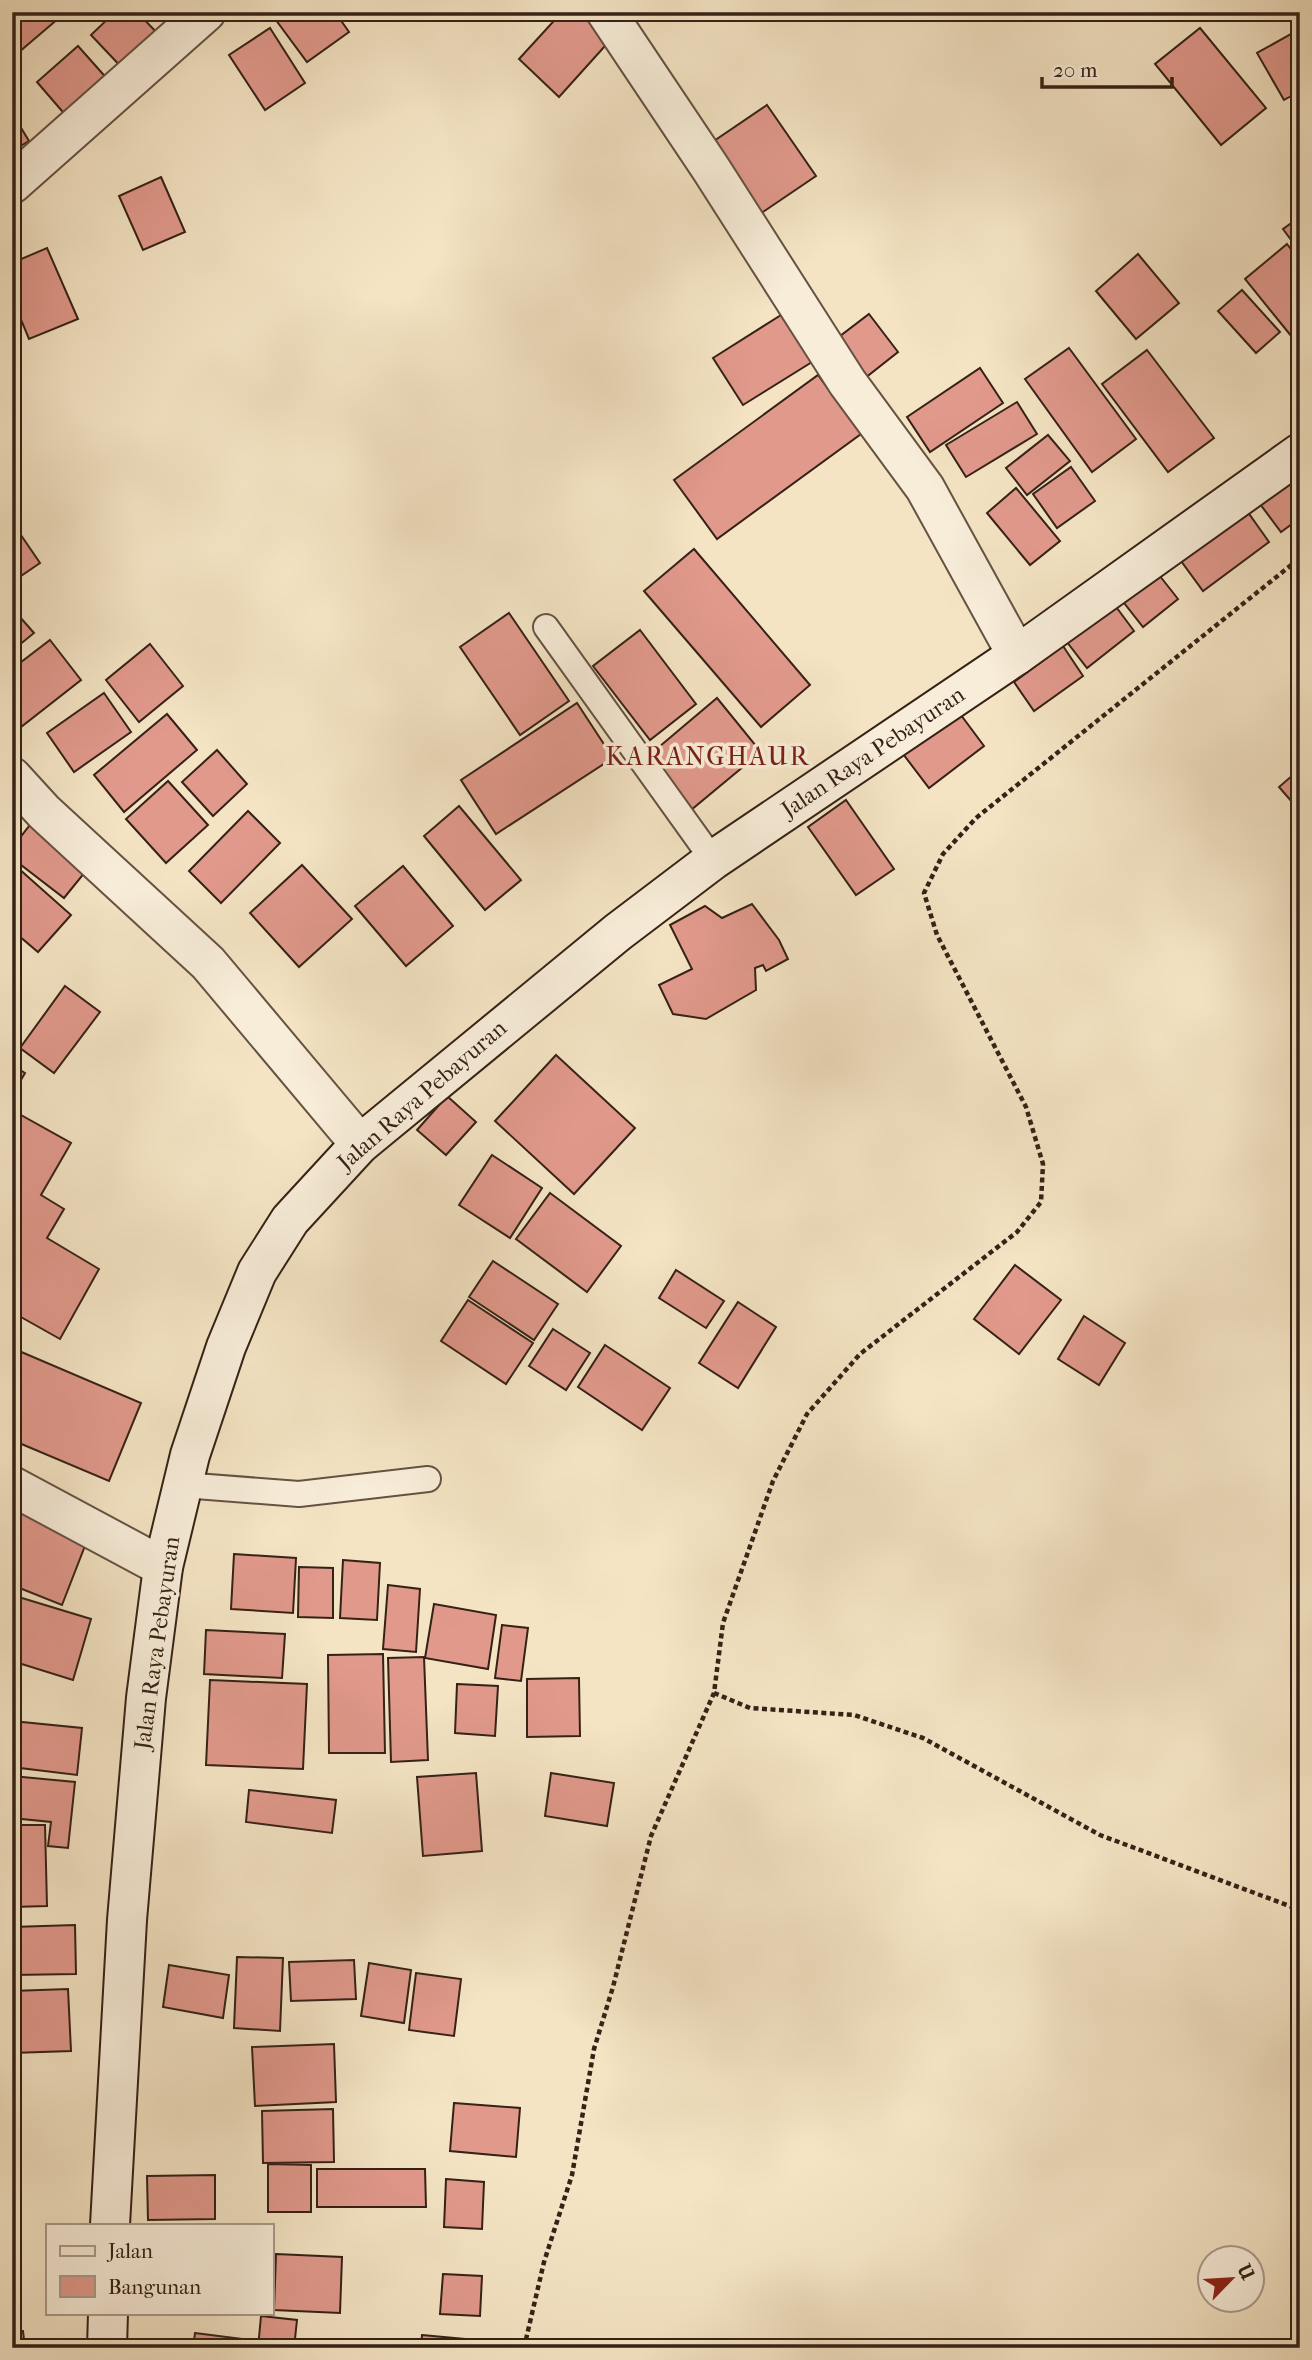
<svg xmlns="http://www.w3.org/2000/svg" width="1312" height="2360" font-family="'IM FELL French Canon',serif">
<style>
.building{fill:#e1998c;stroke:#352116;stroke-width:2}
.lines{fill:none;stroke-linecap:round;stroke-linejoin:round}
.lane-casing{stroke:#655242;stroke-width:28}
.street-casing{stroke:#655242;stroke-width:42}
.secondary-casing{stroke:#352116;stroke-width:42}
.path{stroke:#352116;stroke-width:4.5;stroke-dasharray:5 3.5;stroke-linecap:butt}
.lane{stroke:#f8edd9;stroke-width:24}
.street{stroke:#f8edd9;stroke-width:38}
.secondary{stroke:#f8edd9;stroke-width:38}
.labels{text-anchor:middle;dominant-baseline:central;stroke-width:7;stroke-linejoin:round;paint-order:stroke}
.street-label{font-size:23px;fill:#352116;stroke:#f8edd9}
.quarter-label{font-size:26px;letter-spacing:2px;fill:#7a1f14;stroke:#f8edd9}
</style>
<rect width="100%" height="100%" fill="#f4e4c4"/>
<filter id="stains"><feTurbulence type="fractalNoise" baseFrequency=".00286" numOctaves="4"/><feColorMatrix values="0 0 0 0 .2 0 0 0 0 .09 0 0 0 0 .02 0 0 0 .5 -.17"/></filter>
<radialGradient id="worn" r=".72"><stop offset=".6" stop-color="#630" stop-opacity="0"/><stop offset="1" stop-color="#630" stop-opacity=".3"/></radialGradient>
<g class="building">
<path d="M12,12H66L12,58Z"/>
<path d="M115,12H137L162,38L126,72L91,35Z"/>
<path d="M270,12H335L349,32L307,62Z"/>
<path d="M562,12H588L614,36L559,97L519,59Z"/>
<path d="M270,28L305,83L265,110L229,55Z"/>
<path d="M1200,28L1266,108L1221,145L1155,64Z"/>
<path d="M1300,29V91L1284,100L1257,53Z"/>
<path d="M78,46L110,82L68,118L37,82Z"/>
<path d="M767,105L816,176L760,214L711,143Z"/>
<path d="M12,113L29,141L12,151Z"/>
<path d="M161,177L185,232L143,250L119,196Z"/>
<path d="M1300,217V252L1283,229Z"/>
<path d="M1287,244L1300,261V331L1292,337L1245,279Z"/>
<path d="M47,248L78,319L29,339L12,298V263Z"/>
<path d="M1138,254L1179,303L1136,339L1096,291Z"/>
<path d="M1242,290L1280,332L1256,353L1218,311Z"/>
<path d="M869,314L898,352L860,382L831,343Z"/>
<path d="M781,315L812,362L743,405L713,358Z"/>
<path d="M1069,348L1136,439L1092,472L1025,379Z"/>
<path d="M1147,350L1214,438L1168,472L1102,384Z"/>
<path d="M980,368L1003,403L930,452L907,417Z"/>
<path d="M818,375L861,434L717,539L674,480Z"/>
<path d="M1017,402L1037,434L966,477L946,445Z"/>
<path d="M1048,435L1070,461L1027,495L1006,468Z"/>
<path d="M1071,467L1095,501L1057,528L1033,494Z"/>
<path d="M1300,468V518L1281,532L1257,500Z"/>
<path d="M1016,488L1060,541L1030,565L987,513Z"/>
<path d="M1240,501L1269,542L1203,591L1173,550Z"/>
<path d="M12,522L40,563L12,582Z"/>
<path d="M694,549L810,685L761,727L644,591Z"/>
<path d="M1152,566L1178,599L1143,627L1117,594Z"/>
<path d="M1108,596L1134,631L1087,668L1060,633Z"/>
<path d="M12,608L34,633L12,651Z"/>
<path d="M509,613L569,701L520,735L460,647Z"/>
<path d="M640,630L696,704L650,740L593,666Z"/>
<path d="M50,640L81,680L21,727L12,716V669Z"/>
<path d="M150,644L183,686L139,722L106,680Z"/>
<path d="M1063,646L1083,676L1034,711L1014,682Z"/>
<path d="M104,693L131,732L74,772L47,733Z"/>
<path d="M717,698L761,752L691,810L647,757Z"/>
<path d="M577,703L613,758L496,834L461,780Z"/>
<path d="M955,707L984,746L929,788L900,750Z"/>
<path d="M167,714L197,750L124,812L94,775Z"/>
<path d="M217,750L247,784L213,816L182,782Z"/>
<path d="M1300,769V811L1279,787Z"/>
<path d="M168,781L208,825L166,863L126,819Z"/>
<path d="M846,800L894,869L856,895L808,827Z"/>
<path d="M459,806L521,880L485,910L424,836Z"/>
<path d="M248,811L280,843L221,903L189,871Z"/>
<path d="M33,821L90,866L64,898L12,858V848Z"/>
<path d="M302,865L352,919L299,967L250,913Z"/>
<path d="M403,866L453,926L406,966L355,906Z"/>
<path d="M18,868L71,915L38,952L12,930V875Z"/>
<path d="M752,904L779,940L788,959L766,971L763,965L755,968L756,990L706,1019L673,1014L659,985L692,969L670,925L705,906L722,918Z"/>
<path d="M65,986L100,1012L54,1073L20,1048Z"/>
<path d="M556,1055L635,1128L574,1194L495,1121Z"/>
<path d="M12,1065L25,1073L12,1095Z"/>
<path d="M447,1096L476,1122L446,1155L417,1130Z"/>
<path d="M12,1110L71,1143L41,1195L64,1209L47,1238L99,1269L60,1339L12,1312Z"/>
<path d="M492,1155L542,1188L510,1238L459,1205Z"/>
<path d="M550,1193L621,1246L587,1292L516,1239Z"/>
<path d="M493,1261L558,1304L534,1340L469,1297Z"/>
<path d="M1015,1265L1061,1300L1019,1354L974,1319Z"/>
<path d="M676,1270L724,1301L706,1328L659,1298Z"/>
<path d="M468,1300L533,1343L506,1384L441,1341Z"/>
<path d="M738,1302L776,1327L738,1388L699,1363Z"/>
<path d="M1084,1316L1125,1343L1099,1385L1058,1359Z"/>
<path d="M553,1329L590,1353L566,1390L529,1366Z"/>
<path d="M605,1345L670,1388L642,1430L578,1387Z"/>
<path d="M12,1348L141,1403L109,1481L12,1440Z"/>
<path d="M12,1508L88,1538L62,1605L12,1585Z"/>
<path d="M234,1554L296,1558L293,1613L231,1609Z"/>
<path d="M343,1560L380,1563L377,1620L340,1618Z"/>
<path d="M299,1567L333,1568V1618L298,1617Z"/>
<path d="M388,1585L420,1589L416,1652L383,1649Z"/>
<path d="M12,1595L91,1619L73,1680L12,1661Z"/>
<path d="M434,1604L496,1615L488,1669L425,1658Z"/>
<path d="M502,1625L528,1628L521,1681L495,1678Z"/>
<path d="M206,1630L285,1634L282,1678L204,1674Z"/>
<path d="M383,1654L385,1753H329L328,1655Z"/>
<path d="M424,1657L428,1760L391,1762L388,1658Z"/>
<path d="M579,1678L580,1736L527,1737V1679Z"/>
<path d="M210,1680L307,1684L303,1769L206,1765Z"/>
<path d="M457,1684L498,1686L495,1736L455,1733Z"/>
<path d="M12,1721L82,1728L77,1775L12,1767Z"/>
<path d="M476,1773L482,1851L423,1856L417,1777Z"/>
<path d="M551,1773L614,1783L607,1826L545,1816Z"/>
<path d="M12,1776L75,1782L68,1848L48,1846L51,1822L12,1818Z"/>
<path d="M249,1790L336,1800L332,1833L246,1822Z"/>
<path d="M12,1825H45L47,1906L12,1907Z"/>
<path d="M75,1925L76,1974L12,1975V1927Z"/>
<path d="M237,1957L283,1958L280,2031L234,2028Z"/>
<path d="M354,1960L356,1999L291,2001L289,1962Z"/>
<path d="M369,1963L411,1970L404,2023L361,2016Z"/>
<path d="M169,1965L229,1975L223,2018L163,2007Z"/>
<path d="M416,1973L461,1979L454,2036L409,2030Z"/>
<path d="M68,1989L71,2051L12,2053V1991Z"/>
<path d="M334,2044L336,2102L255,2106L252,2047Z"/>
<path d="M454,2103L520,2108L516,2157L450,2151Z"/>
<path d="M333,2109L334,2162L263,2163L262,2111Z"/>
<path d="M268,2164L311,2165V2212H268Z"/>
<path d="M317,2169H425L426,2207H317Z"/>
<path d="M215,2175V2219L148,2220L147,2176Z"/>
<path d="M446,2179L484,2182L482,2229L444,2227Z"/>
<path d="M276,2254L342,2257L340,2313L274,2310Z"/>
<path d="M443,2274L482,2276L480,2316L440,2314Z"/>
<path d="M261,2316L297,2320L294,2348H258Z"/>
<path d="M23,2331L25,2348H12V2332Z"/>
<path d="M195,2333L251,2340L250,2348H193Z"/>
<path d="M422,2335L497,2342V2348H421Z"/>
</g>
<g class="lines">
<g class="lane-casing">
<g id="lane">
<path d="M546,627L713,860"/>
<path d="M183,1485L299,1494L428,1479"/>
</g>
</g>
<g class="street-casing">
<g id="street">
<path d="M606,12L711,169L847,382L925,488L1017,655"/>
<path d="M12,184L206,12"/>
<path d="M12,777L44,812L208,963L360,1144"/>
<path d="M12,1486L163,1567"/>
</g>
</g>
<g class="secondary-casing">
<g id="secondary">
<path d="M110,2225L127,1920L146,1698L163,1567L190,1455L226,1347L257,1272L290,1220L360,1144L618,932L713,860L1017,655L1300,453"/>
<path d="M107,2348L108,2313"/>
</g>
</g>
<g class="path">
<path d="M714,1693L750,1708L854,1715L923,1738L1100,1835L1300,1910"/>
<path d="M524,2348L544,2262L572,2175L594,2049L613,1987L651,1836L714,1693L723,1623L773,1481L807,1414L860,1354L1017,1232L1041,1202L1043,1164L1026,1107L937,935L924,893L943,854L976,818L1300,558"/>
</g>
<use href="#lane" class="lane"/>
<use href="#street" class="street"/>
<use href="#secondary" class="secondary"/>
</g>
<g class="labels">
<g class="street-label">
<text transform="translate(873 752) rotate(-34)">Jalan Raya Pebayuran</text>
<text transform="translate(422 1095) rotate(-41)">Jalan Raya Pebayuran</text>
<text transform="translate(157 1643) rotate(-82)">Jalan Raya Pebayuran</text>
</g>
<g class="quarter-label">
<text x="708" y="756">KARANGHAUR</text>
</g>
</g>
<rect width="1312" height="2360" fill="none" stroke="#f4e4c4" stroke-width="42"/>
<rect x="14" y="14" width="1284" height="2332" fill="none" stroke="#352116" stroke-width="3.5"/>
<rect x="21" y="21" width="1270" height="2318" fill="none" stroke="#352116" stroke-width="2"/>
<rect x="46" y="2224" width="228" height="91" fill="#f8edd9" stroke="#aa9b8b" stroke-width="2"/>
<rect x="60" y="2246" width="35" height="10" fill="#f8edd9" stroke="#aa9b8b" stroke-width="2"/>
<text x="108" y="2258" font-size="21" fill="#352116">Jalan</text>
<rect x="60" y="2276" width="35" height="21" fill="#e1998c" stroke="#aa9b8b" stroke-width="2"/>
<text x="108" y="2294" font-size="21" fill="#352116">Bangunan</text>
<g transform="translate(1231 2279) rotate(65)"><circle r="33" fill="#f8edd9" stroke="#aa9b8b" stroke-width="2"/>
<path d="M0-5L12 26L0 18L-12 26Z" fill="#8f2418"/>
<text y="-10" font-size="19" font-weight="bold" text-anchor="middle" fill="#352116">U</text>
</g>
<path d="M1042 77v10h130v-10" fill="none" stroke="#352116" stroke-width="3.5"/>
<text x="1053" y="77" font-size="21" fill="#352116" stroke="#f8edd9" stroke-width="5" paint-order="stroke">20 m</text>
<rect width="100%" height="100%" filter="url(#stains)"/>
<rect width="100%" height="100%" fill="url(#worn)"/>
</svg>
